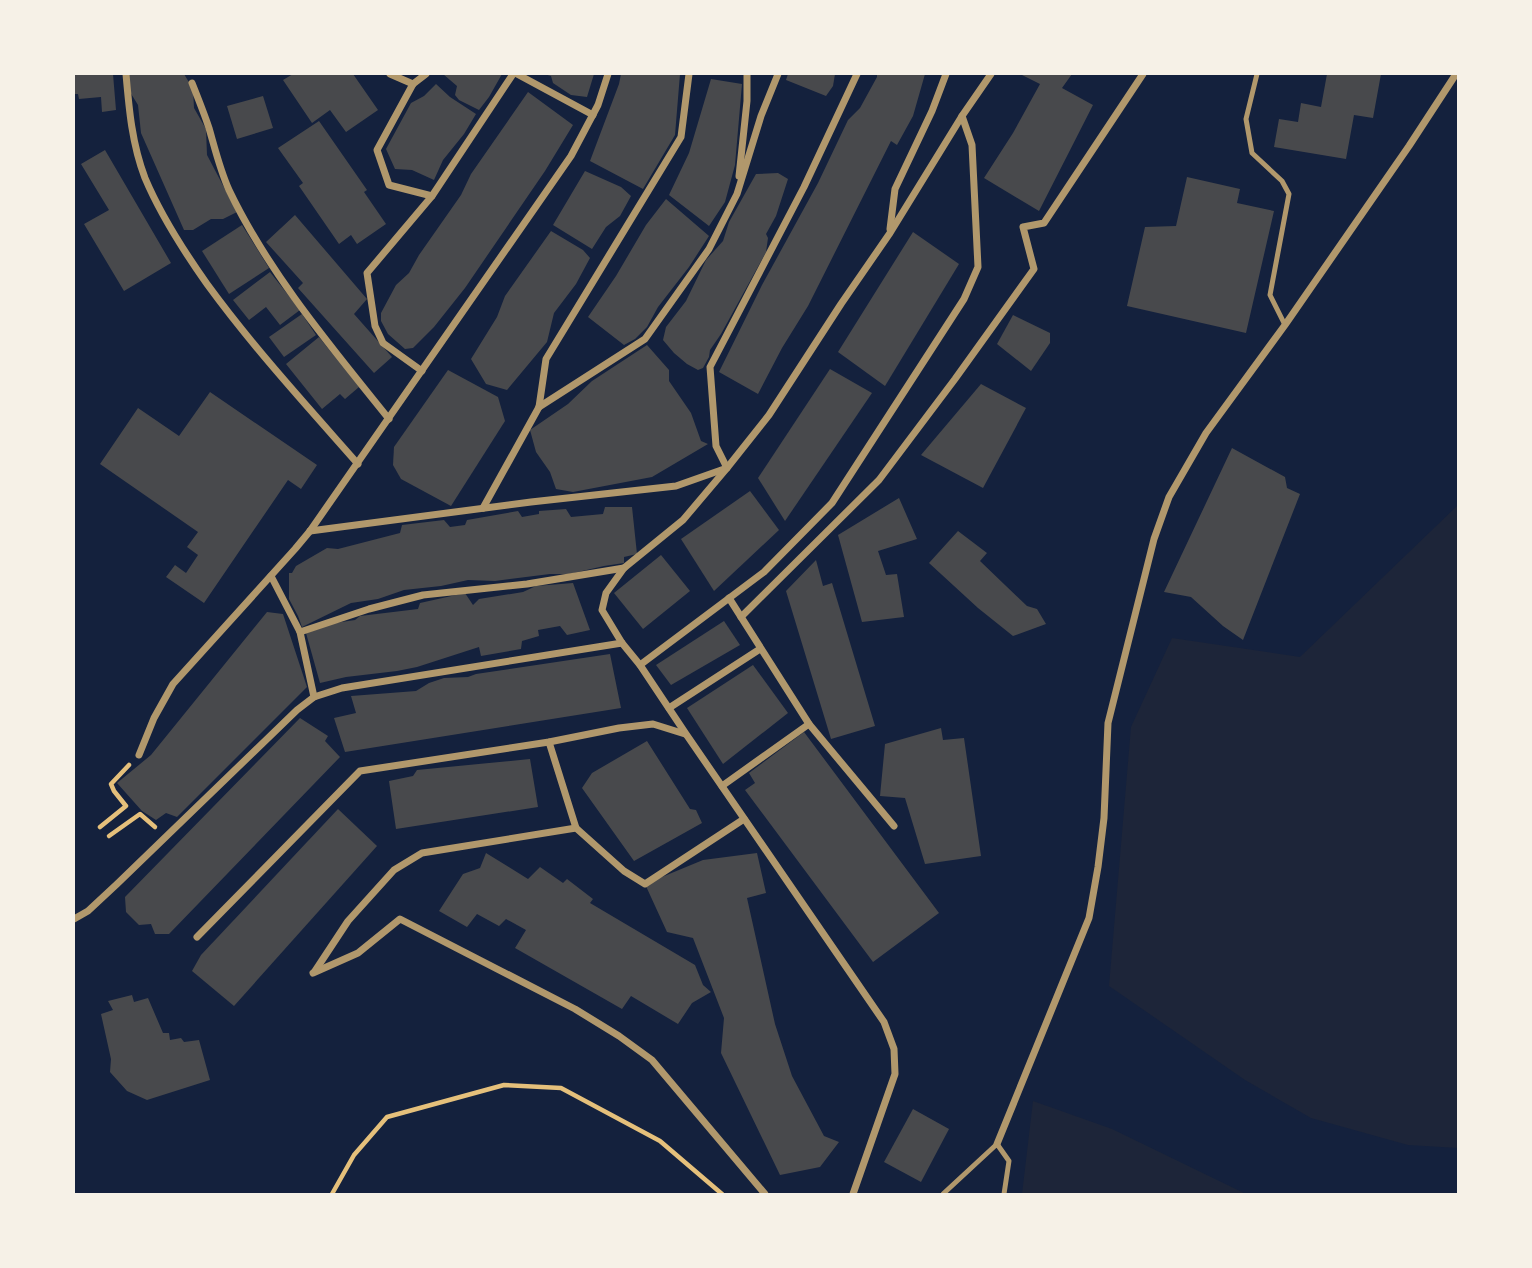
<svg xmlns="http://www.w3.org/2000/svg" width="1532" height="1268" font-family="'Titillium Web',sans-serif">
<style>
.green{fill:#1d2539}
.building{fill:#48494c}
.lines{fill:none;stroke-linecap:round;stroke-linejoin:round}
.path{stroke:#e5c07b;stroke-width:4.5}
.service{stroke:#b1986c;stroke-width:5}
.minor{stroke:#b1986c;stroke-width:7}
</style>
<rect width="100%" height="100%" fill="#14213d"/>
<g class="green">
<path d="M1458,505V1148L1408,1145L1311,1118L1245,1080L1109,986L1131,727L1172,638L1300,657Z"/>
<path d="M1033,1101L1112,1129L1246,1194H1022Z"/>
</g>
<g class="building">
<path d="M74,74H113L116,110L102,112L101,97L79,99L78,94H74Z"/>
<path d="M129,74H184L193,89L194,108L206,129L207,155L237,212L223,219H211L193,230H184L141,133L138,105L130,92Z"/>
<path d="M293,74H353L378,110L346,132L330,110L312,123L283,80Z"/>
<path d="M443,74H502L489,97L479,110L459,100L455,95L457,86Z"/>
<path d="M544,74H594L587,97L571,95L553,83L551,76Z"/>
<path d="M621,74H680L675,135L643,189L590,161L619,84Z"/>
<path d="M788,74H835L833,86L826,96L786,80Z"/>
<path d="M877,74H925L913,116L897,145L891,141L808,306L782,348L758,394L719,372L762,285L818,183L848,120L860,108L877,77Z"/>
<path d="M1020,74H1072L1062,88L1093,105L1039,211L984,178L1013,133L1040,84Z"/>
<path d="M1327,74H1381L1373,118L1354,115L1346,159L1274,147L1279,119L1298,122L1301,103L1321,107Z"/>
<path d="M711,79L742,84L735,165L725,202L709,226L669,195L689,153Z"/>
<path d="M436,84L450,97L476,114L464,134L443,160L434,180L412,170L395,169L386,149L411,103L424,96Z"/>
<path d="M528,92L573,125L545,171L465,288L434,327L413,348L405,349L388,334L381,321V313L396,285L409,273L419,255L461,195L471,174Z"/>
<path d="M263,96L273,128L237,139L227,106Z"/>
<path d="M319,121L367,190L364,192L386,224L357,244L351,235L339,244L299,186L303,183L278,148Z"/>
<path d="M105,150L171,263L124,291L84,224L109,210L81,164Z"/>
<path d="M585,171L621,187L631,196L620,216L606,227L592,249L553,225Z"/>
<path d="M778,173L788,179L776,216L766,234L768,238L766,252L721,334L710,350L709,357L703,368L698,370L687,364L674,353L663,340L666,327L686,301L706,260L723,241L729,222L756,174Z"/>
<path d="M1187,177L1240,189L1237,203L1274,211L1246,333L1127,306L1145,227L1176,226Z"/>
<path d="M666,199L709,236L689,267L658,307L647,327L635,339L624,345L588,317L616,276L646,225Z"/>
<path d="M295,215L367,299L354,314L392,357L374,373L298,288L303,283L266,242Z"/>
<path d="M242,225L269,268L229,294L202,251Z"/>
<path d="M551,231L583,250L590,258L576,284L554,313L547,342L507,390L486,384L471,359L497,317L505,296Z"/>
<path d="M913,232L959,264L885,386L838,352Z"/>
<path d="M270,272L300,310L280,325L266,307L249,320L233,300Z"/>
<path d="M302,314L316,335L284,357L269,337Z"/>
<path d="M1013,315L1050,333V343L1031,371L997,344Z"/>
<path d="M319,337L359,387L345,399L340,394L322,409L286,364Z"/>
<path d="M647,345L669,370V381L691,413L701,441L708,444L652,477L573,492L556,489L550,472L536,452L530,430L568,404L592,381Z"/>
<path d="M830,369L872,393L785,521L758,478Z"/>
<path d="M448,370L498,397L505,421L451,506L401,479L393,465L394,447Z"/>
<path d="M981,384L1026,408L983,488L921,455Z"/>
<path d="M210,392L317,465L301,489L288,480L204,603L166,577L175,565L186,573L198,555L187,547L198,532L100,464L138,408L179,436Z"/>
<path d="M1232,448L1285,477L1287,488L1300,494L1243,640L1223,626L1191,597L1164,592Z"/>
<path d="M750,491L779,530L714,591L681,539Z"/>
<path d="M899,498L917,539L878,551L886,575L897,574L904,617L862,622L838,535Z"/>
<path d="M605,507H632L637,554L624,557V563L604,566L569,574H550L495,581L468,580L441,586L404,590L378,599L351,603L302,627L298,616L289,599V573H292L296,566L327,548L338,549L400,533L402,525L444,520L450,527L465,525L467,520L518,511L522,517L539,514V511L566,509L571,517L603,514Z"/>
<path d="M958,531L987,553L980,561L1027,606L1037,609L1046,624L1013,636L978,608L929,563Z"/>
<path d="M661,555L690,591L643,629L614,593Z"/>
<path d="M816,560L823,586L832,583L875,726L831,739L786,591Z"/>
<path d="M573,583L590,630L567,635L560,626L538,630L539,636L522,641L521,649L481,656L479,647L417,667L397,671L346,677L320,683L306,633L335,623L355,620L360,616L418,609L420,603L465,593L473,605L479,599L523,592L536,586Z"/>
<path d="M267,612L283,614L307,687L177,817L166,813L156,820L142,811L117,783L151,755Z"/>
<path d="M724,621L740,645L671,685L656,665Z"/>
<path d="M610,654L621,708L345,752L334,718L356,713L351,696L416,691L429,683L444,678L468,677L476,674Z"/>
<path d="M753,665L788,713L723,764L687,708Z"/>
<path d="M300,718L328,736L325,741L340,757L169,934H155L151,924L139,925L126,912L125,897Z"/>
<path d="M941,728L943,740L964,738L981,856L925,864L905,798L880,796L885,744Z"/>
<path d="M804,732L939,913L873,962L745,790L755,783L749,773Z"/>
<path d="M647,741L690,809L696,810L702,823L634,861L582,788L592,773Z"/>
<path d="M530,759L538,807L396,829L389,781L413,776L417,770Z"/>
<path d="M338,809L377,846L234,1006L192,971L201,955Z"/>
<path d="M486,853L528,879L540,867L563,883L567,879L593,899L590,903L695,965L703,985L711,992L692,1003L678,1024L631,996L622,1009L515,948L526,930L506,919L499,926L477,914L467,927L439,911L463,874L480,868Z"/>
<path d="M757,853L766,893L747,898L775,1024L792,1076L824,1136L839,1142L820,1167L780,1175L721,1053L724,1018L693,938L667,932L645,884L703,860Z"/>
<path d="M132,995L134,1002L148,998L163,1033H169L170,1040L181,1038L184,1042L199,1040L210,1080L147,1100L127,1091L110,1072L111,1059L101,1014L113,1010L108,1001Z"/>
<path d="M913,1109L949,1129L921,1182L884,1162Z"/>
</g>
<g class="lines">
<g class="path">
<path d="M100,827L126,806L114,791L111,784L129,765"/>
<path d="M109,836L140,814L155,827"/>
<path d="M332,1194L354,1155L387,1117L504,1085L561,1088L660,1141L722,1194"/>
</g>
<g class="service">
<path d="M1257,74L1246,119L1252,153L1282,181L1289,194L1270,295L1285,325"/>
<path d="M943,1194L997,1144L1009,1161L1004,1194"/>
</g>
<g class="minor">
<path d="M126,74C129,109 132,144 145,178C161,216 183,250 207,284C253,347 306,405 358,464"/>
<path d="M390,74L413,84"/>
<path d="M426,74L413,84L377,150L389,185L432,196"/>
<path d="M517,74L593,115"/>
<path d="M192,83C198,98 204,113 209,128C215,149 220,170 229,190C268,272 332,348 389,419"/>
<path d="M739,176L747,101V74"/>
<path d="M890,229L895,189L932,111L946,74"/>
<path d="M422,371L383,343L375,326L367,273L432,196L513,74"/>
<path d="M539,407L645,339L709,249L737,194L761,116L778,74"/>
<path d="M483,508L539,407L546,359L681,137L689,74"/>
<path d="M310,531L531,502L676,486L727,468L769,415L841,304L890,233L962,116L991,74"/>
<path d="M271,576L300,632L314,697"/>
<path d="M729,598L809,724L894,826"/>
<path d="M741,617L879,480L955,379L1034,269L1023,227L1044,223L1143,74"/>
<path d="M300,632L369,609L423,595L527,584L624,568"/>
<path d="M640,665L764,572L832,503L964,299L978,267L972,145L962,116"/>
<path d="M669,708L760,649"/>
<path d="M549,742L576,828L624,871L645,884L744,819"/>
<path d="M139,755L154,718L173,684L295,549L310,531L571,156L598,105L608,74"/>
<path d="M722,786L809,724"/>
<path d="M74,919L88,911L117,884L297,710L314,697L342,688L622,643"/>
<path d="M197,937L360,771L549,742L619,728L653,724L685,734"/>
<path d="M315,971L348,921L394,870L422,853L576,828"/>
<path d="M313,973L358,953L400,919L575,1009L619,1036L652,1060L765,1194"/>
<path d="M997,1144L1089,918L1098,867L1104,818L1108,723L1154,539L1169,497L1206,433L1285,325L1409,146L1456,74"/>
<path d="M853,1194L895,1074L894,1049L884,1022L686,734L640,665L622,643L602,610L606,593L624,568L683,520L727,468L716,446L710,367L804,187L857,74"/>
</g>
</g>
<rect width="1532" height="1268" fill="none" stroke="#f6f1e7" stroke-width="150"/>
</svg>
